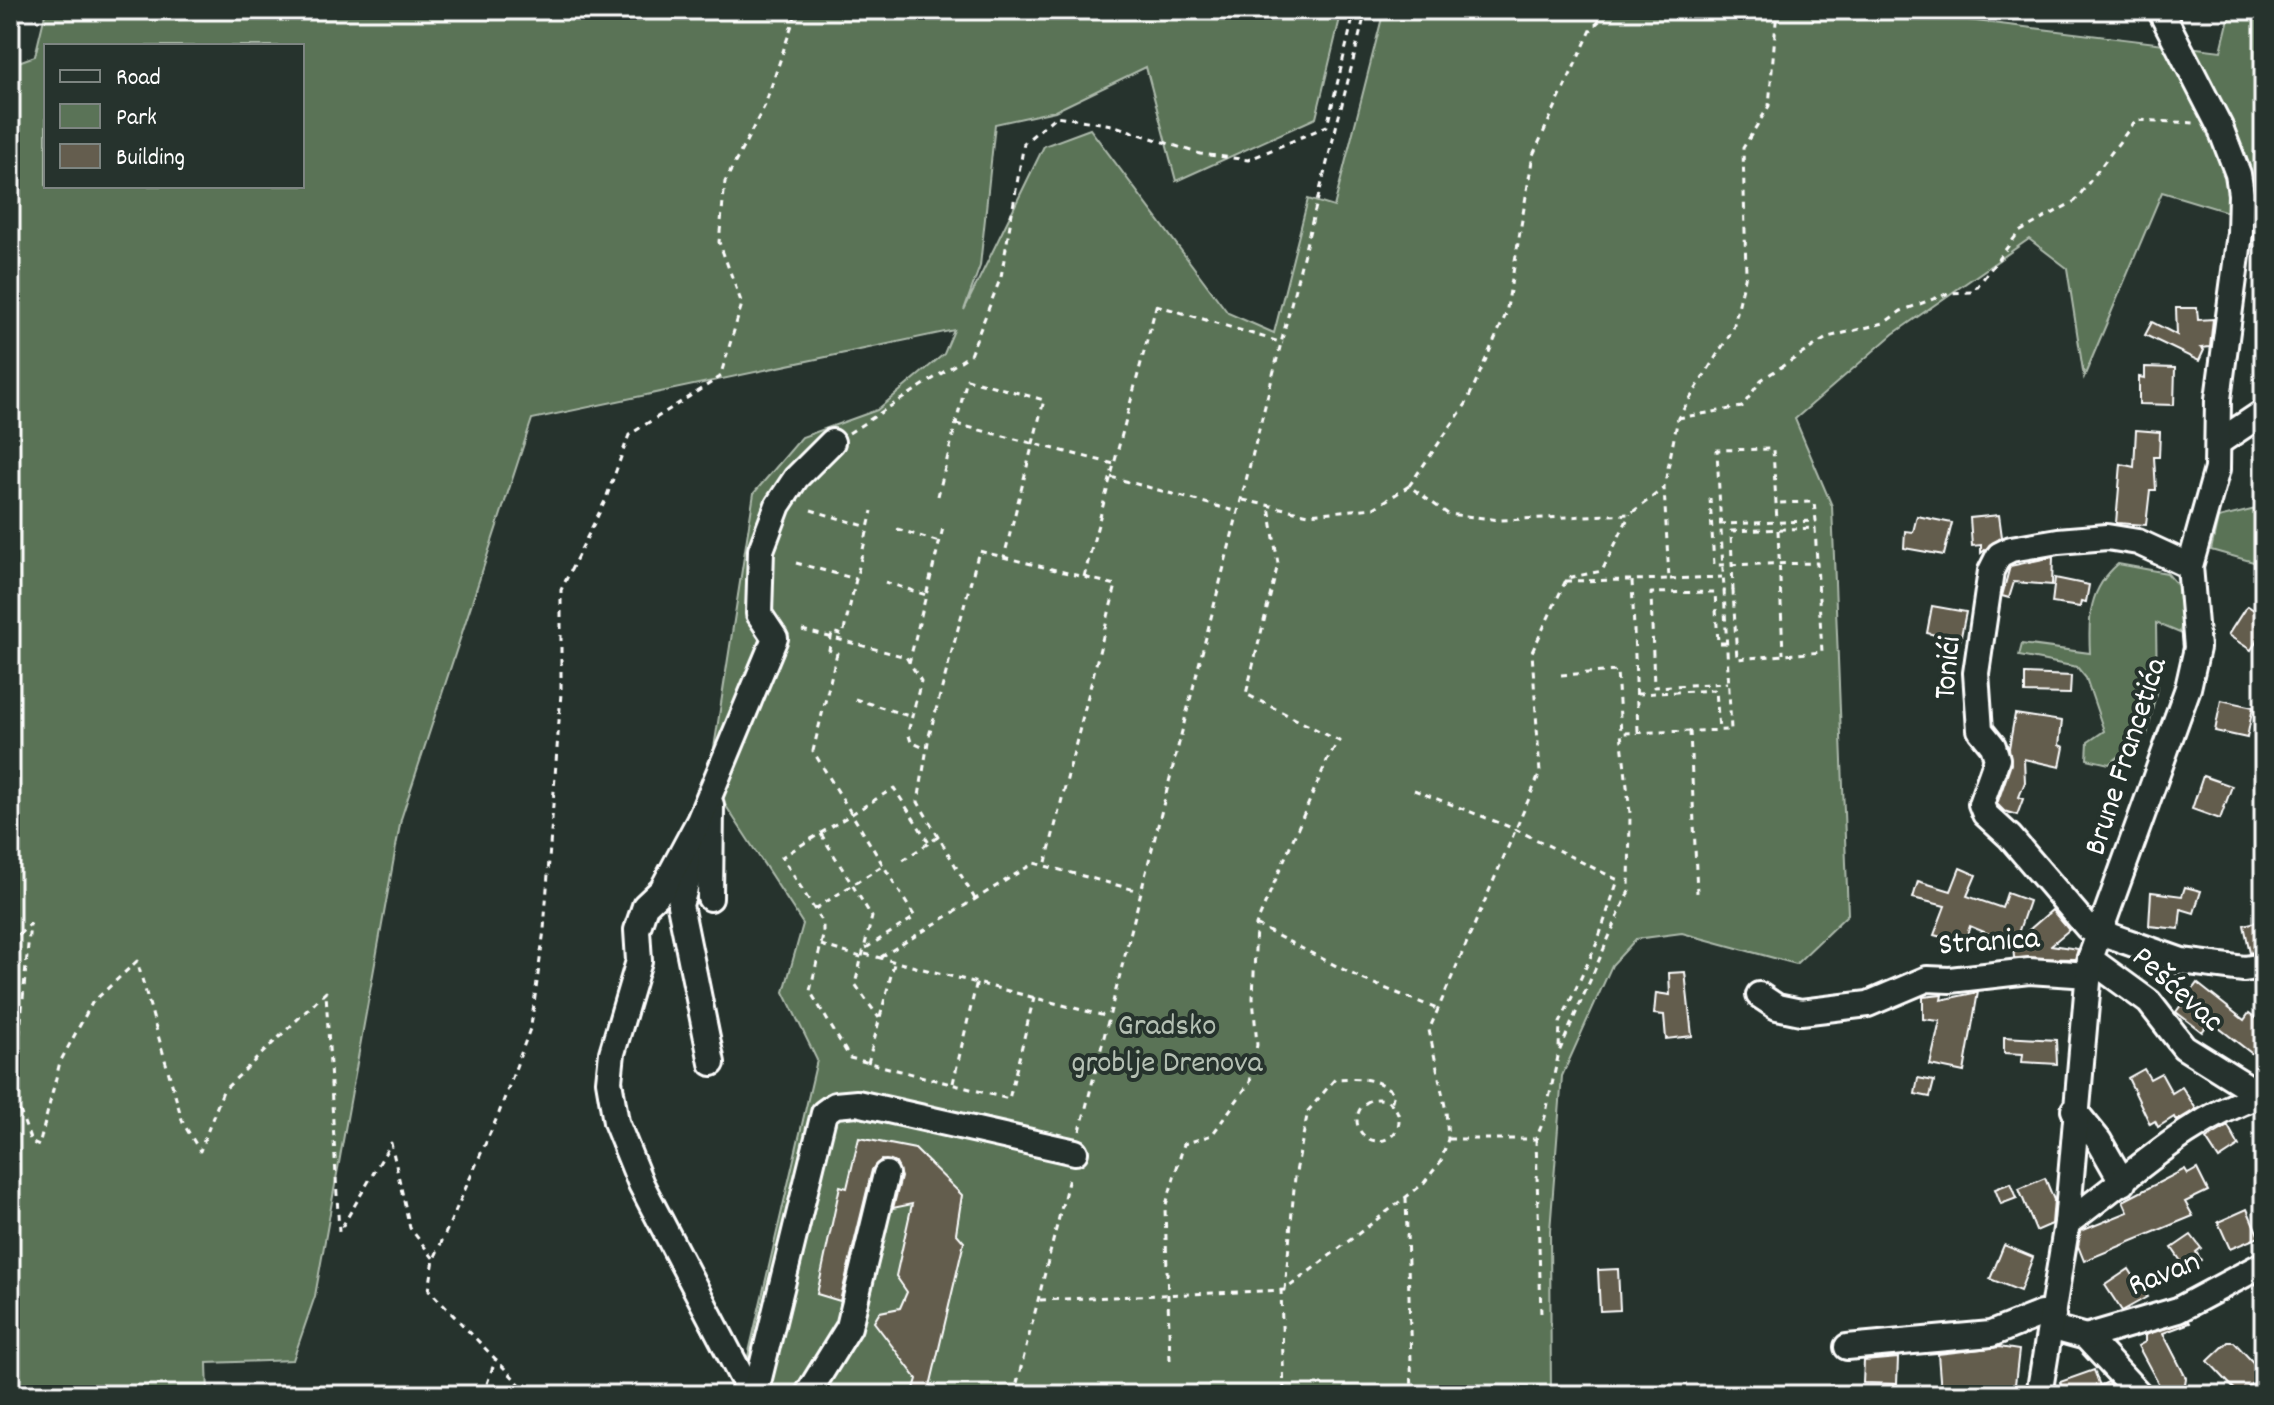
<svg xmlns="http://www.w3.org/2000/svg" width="2274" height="1405" font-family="Dekko,sans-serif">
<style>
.green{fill:#5a7357;stroke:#acb9ab;stroke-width:2;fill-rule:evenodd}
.building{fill:#645d4e;stroke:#fff;stroke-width:2}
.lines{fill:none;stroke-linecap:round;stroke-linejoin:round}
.minor-casing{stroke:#fff;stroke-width:30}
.path{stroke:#fff;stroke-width:3;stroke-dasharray:6 6;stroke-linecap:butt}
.minor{stroke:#26332d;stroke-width:24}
.labels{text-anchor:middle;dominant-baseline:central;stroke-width:8;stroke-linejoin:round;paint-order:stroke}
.street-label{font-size:32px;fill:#fff;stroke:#26332d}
.park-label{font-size:32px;fill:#b5c0b3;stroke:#26332d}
</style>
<rect width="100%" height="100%" fill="#26332d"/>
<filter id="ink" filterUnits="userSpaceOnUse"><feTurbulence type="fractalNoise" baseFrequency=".0125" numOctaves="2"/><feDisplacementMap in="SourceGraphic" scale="16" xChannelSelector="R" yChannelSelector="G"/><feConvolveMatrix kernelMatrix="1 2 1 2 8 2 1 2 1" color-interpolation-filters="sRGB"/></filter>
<g filter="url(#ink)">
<g class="green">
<path d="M46,10H1342L1316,118L1176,181L1146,67L1055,111L995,124L980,266L964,310L1044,146L1090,129L1228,313L1274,333L1308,199L1334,207L1384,10H1927L1926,15L2221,51L2231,10H2264V223L2162,192L2084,377L2067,268L2029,239L1893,334L1795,419L1832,506L1848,914L1796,964L1682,933L1636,939L1612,965L1562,1076L1550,1231L1551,1395H739L817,1060L784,992L803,924L709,780L754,493L802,437L877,410L944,354L954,330L532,419L401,819L315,1296L293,1360L207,1363L208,1395H10V65L35,56ZM46,46H302V186H46Z"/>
<path d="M2264,507V565L2211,550L2218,518Z"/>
<path d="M2118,564L2167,573L2187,596L2180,633L2156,623L2157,688L2147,735L2109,764L2087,759L2088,742L2104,731L2086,678L2077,667L2019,656L2022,644L2090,653C2088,617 2089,589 2118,564Z"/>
</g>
<g class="building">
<path d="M2176,308H2197L2198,320L2213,319L2210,347L2201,348L2204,350L2199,361L2145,335L2152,322L2177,335Z"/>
<path d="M2145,367L2175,368L2174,405L2139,404V377L2145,378Z"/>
<path d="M2136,430L2160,432L2159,457H2154L2156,490H2150L2146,525L2116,523L2121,464L2134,467Z"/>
<path d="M1999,515L2002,537L1981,553V545L1972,546L1970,518Z"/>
<path d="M1917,516L1952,523L1944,555L1904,548L1905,531L1913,532Z"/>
<path d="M2053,557L2052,585L2014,582L2009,598L2002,596L2010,566Z"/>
<path d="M2055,578L2089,585L2086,602L2081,601L2080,607L2052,603Z"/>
<path d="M2264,594V630L2251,650L2228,635L2244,610L2248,606L2254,610Z"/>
<path d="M1932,606L1966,612L1960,641L1927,633Z"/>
<path d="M2025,674L2071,676L2070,694L2025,693Z"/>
<path d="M2221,700L2253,707L2247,738L2215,731Z"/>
<path d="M2015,714L2062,721L2059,745L2064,747L2060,767L2024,759L2025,782L2019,797L2023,799L2017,815L2004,811L1997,804L2011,764L2009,748Z"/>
<path d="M2203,776L2232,786L2220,819L2192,809Z"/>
<path d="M1960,868L1976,875L1967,896L2002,908L2007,893L2029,901L2015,942L2052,910L2069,930L2051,945L2078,949L2075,959L2014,958L2013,944L1970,926L1964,943L1934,935L1945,906L1913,898L1918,881L1951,891Z"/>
<path d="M2185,887L2201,891L2194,913L2181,909L2179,929L2149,926L2151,892L2182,896Z"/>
<path d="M2264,920V949L2250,953L2244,925Z"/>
<path d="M1685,972L1692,1036L1666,1039L1664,1015L1654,1014L1656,993L1670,995L1669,973Z"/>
<path d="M2197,983L2244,1020L2249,1013L2264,1024V1044L2255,1056L2210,1021L2202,1032L2176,1012Z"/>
<path d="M1978,992L1964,1072L1930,1065L1940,1021L1923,1019V997L1942,995L1941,1000Z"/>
<path d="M2004,1037L2056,1040L2057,1064L2022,1062L2023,1054L2004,1053Z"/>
<path d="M2144,1069L2150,1079L2161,1073L2172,1093L2182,1087L2196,1109L2176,1121L2174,1117L2158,1127L2155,1121L2150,1124L2128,1078Z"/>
<path d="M1918,1078L1934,1081L1930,1097L1915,1094Z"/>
<path d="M2228,1126L2239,1146L2219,1159L2206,1139Z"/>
<path d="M859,1138L915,1149L962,1195L956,1233L964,1242L928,1395H912L917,1379L874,1322L880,1312L900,1308L907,1292L896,1276L912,1204L893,1208L901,1177L896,1163L881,1160L872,1170L840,1301L817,1294L840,1186L847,1188Z"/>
<path d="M2185,1169L2188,1174L2197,1169L2208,1191L2185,1202L2193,1216L2084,1261L2078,1246L2081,1231L2128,1212L2123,1201Z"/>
<path d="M2045,1178L2054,1200L2052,1224L2036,1231L2019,1189Z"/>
<path d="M2011,1183L2017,1198L2001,1204L1995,1189Z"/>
<path d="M2247,1209L2259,1237L2230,1249L2218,1222Z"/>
<path d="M2191,1235L2201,1248L2196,1252L2201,1260L2187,1270L2172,1248Z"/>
<path d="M2004,1245L2033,1257L2020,1291L1990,1279Z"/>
<path d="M1618,1269L1620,1310L1600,1311L1598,1270Z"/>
<path d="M2129,1269L2147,1297L2122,1311L2105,1285Z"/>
<path d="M2189,1321L2190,1323L2163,1333L2186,1378L2184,1390L2176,1388L2164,1394L2138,1346L2145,1342V1335Z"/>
<path d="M2228,1342H2234L2263,1373L2240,1395L2208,1361Z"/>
<path d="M1999,1347L2019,1350L2014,1393L1985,1389L1941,1392L1938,1354Z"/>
<path d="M1898,1358L1897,1384L1863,1383L1864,1361Z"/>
<path d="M2094,1370L2100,1386L2108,1382L2120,1395H2065L2060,1382Z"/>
</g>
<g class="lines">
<g class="minor-casing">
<g id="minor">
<path d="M2219,442L2264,412"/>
<path d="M2190,566L2138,542L2107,537L2058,541L2011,549L1999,555L1991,571L1976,673L1980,730L1993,746L1997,759L1981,804L1985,814L2010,837L2088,928L2182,961L2244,969L2264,966"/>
<path d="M696,852L680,905L712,1063"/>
<path d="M710,898L711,805"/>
<path d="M2090,959L2149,1002L2184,1047L2264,1097"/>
<path d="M1759,995L1777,1007L1801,1012L1868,1004L1927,979L1950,980L2029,971L2089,975"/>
<path d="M2074,1110L2099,1141L2123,1183"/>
<path d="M2067,1223C2130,1178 2186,1120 2261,1095"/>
<path d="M2050,1327L2086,1337L2140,1395"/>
<path d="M2086,1337L2178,1310L2264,1264"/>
<path d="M1847,1347L1991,1334L2041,1314L2053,1315"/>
<path d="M751,1395L641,1184L616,1122L609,1081L612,1053L639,961L637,930L645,906L662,890L699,821L775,638L759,614L761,550L778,505L796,478L832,442"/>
<path d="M755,1395L824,1113L835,1105L857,1103L1075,1152"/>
<path d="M807,1395L849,1327L886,1174"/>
<path d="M2039,1395L2067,1223L2090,959L2188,688L2197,648L2190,566L2217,469L2218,399L2240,233L2241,194L2238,174L2220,127L2160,10"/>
</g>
</g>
<g class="path">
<path d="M1156,305L1283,343"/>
<path d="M1678,418L1742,407L1761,380L1828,337L1884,323L1901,311L1949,293L1973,292L2019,232L2075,201L2136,120L2195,123"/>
<path d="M956,424L1114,464"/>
<path d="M849,433L970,355L1001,277L1024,143L1056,116L1112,125L1200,154L1248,160L1327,126L1355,10"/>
<path d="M1111,477L1238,512"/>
<path d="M1409,486L1466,404L1506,314L1533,155L1592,28L1611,10"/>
<path d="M938,496L967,379L1044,400L1004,557"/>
<path d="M1710,498L1714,565L1817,563L1822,652L1737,659L1733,591H1723"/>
<path d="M1243,500L1309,514L1374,508L1409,486L1448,514L1501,520L1630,514L1664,488"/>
<path d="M811,510L868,527"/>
<path d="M1719,524L1816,521L1814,502L1778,503"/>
<path d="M897,529L939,542"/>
<path d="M1778,530L1783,654"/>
<path d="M796,563L856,579"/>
<path d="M1084,577L1158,299"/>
<path d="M1670,579L1722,577"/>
<path d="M1565,581L1632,580"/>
<path d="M885,582L926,595"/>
<path d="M1733,591L1731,531L1815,528L1817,561"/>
<path d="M802,630L906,657L921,681L908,732L911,742L926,749"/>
<path d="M1726,643H1718L1715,592L1651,593L1654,687L1728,683"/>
<path d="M909,663L944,524"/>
<path d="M1561,675L1617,671L1621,733"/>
<path d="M1637,694L1716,690L1719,730"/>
<path d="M855,699L912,717"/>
<path d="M1638,731L1632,580L1669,579L1664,488L1678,418L1733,329L1746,274L1743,148L1769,106L1777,10"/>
<path d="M1690,731L1697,893"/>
<path d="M1414,790L1515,829L1618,880L1597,943L1560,1023L1559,1048"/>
<path d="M821,834L872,917L855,984L879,1018"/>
<path d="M938,837L929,843L894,788L782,857L823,923V936L810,991L850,1058L1009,1099L1034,997"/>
<path d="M903,860L929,843"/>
<path d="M975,899L918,802L929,736L979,551L1116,585L1045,866"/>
<path d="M815,909L882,866"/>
<path d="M1256,925L1362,979L1437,1009"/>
<path d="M10,943L30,924L14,1094L31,1142L39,1146L60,1062L92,1003L137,961L183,1123L200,1151L223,1091L326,992L339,1232L391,1143L410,1228L434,1259"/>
<path d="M821,945L864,958"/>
<path d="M866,948L915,917L813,751L837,653L829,650L832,632L843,635L872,511"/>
<path d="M865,954L1109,1017"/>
<path d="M881,957L1034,863L1139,891"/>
<path d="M868,1063L895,960"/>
<path d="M953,1083L977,981"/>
<circle cx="1378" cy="1120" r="21"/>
<path d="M1080,1131L1366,10"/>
<path d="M1448,1139H1536L1545,1117L1559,1052L1629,891L1630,813L1621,733L1731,730L1717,450L1773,449L1777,522"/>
<path d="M1536,1139L1541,1315"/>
<path d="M1406,1198L1412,1395"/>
<path d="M1281,1289L1284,1395"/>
<path d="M1285,1290L1295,1177L1308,1111L1335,1079C1359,1078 1376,1077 1394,1093L1391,1104"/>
<path d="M1040,1300L1285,1290L1423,1184L1441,1161L1448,1139L1446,1111L1429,1030L1540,773L1532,652L1567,578L1602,571L1630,514"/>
<path d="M1170,1360L1165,1208L1184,1144L1212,1135L1250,1082L1257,1045L1253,998L1256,925L1329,756L1339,741L1246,694L1278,564L1269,506"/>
<path d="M483,1395L496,1358"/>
<path d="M530,1395L429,1290L434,1259L499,1113L531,1026L544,930L561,693V590L605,501L629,435L720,377L742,304L719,242L725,182L765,105L797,10"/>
<path d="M1014,1395L1070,1174"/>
</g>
<use href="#minor" class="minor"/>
</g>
</g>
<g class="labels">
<g class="street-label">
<text transform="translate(1950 668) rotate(-85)">Tonići</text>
<text transform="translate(2128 757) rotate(-72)">Brune Francetića</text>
<text transform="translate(1989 944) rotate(-4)">Stranica</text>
<text transform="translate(2176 991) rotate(42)">Pešćevac</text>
<text transform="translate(2165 1276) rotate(-22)">Ravan</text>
</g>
<g class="park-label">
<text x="1167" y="1028">Gradsko<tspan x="1167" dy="37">groblje Drenova</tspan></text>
</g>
</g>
<rect width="2274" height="1405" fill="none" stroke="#26332d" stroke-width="40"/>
<rect x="20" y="20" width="2234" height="1365" fill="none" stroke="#fff" stroke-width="3" filter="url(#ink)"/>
<rect x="44" y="44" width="260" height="144" fill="#26332d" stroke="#7d8581" stroke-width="2"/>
<rect x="60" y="70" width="40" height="12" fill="#26332d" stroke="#7d8581" stroke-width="2"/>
<text x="116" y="84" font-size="24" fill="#ffffff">Road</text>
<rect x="60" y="104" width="40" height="24" fill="#5a7357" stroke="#7d8581" stroke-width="2"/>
<text x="116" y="124" font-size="24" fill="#ffffff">Park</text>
<rect x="60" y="144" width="40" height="24" fill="#645d4e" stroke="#7d8581" stroke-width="2"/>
<text x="116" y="164" font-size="24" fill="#ffffff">Building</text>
</svg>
